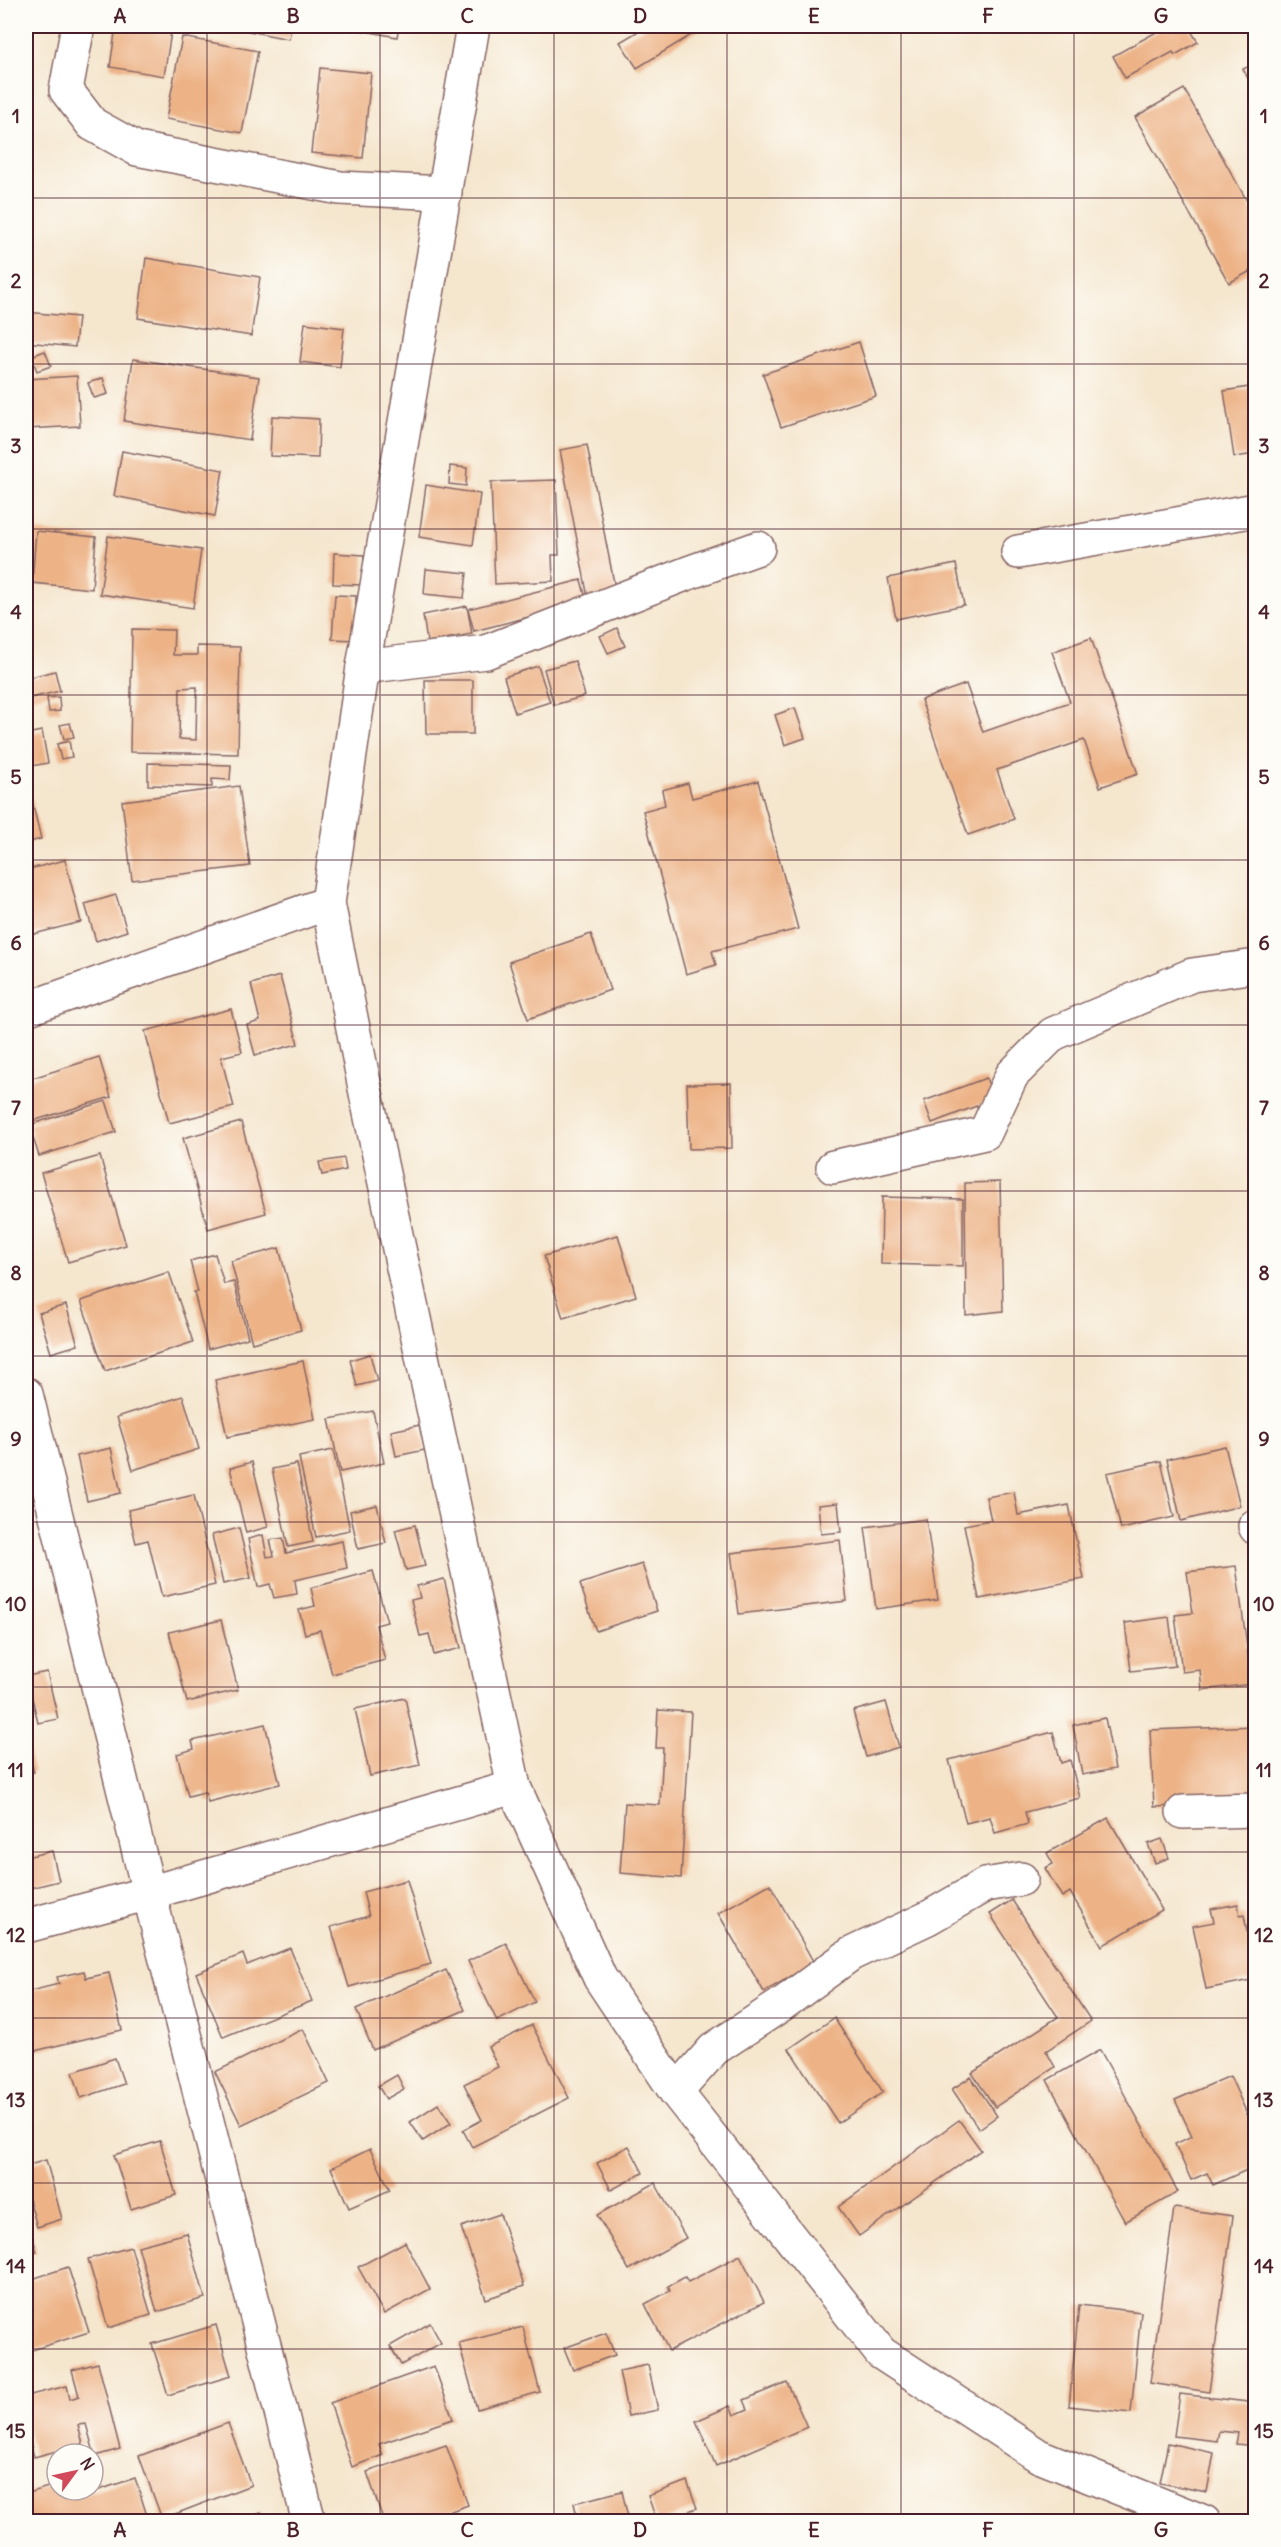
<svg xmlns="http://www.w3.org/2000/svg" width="1281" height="2547" font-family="Delius,sans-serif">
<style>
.building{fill:#edb387;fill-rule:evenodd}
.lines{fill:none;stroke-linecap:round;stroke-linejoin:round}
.minor-casing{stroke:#866564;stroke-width:36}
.minor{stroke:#fff;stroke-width:33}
.grid{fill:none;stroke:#4a1f2b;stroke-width:1.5;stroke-opacity:0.55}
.neatline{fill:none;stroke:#4a1f2b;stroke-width:2}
.grid-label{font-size:20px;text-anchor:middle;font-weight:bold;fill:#4a1f2b}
</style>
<rect width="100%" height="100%" fill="#fdfcf7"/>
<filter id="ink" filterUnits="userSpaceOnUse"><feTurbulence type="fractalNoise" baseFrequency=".0167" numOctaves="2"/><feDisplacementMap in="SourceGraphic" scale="12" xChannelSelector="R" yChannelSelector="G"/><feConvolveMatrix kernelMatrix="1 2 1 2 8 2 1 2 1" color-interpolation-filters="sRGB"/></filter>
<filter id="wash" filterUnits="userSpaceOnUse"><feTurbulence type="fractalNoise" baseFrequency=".008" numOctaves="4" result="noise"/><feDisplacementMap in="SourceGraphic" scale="24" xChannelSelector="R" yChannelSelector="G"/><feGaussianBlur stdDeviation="1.35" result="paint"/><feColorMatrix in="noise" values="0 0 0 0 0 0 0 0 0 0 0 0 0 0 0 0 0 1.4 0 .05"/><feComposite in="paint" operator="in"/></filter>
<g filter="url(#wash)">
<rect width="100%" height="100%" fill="#f5e6ce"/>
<g id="blocks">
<g class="building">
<path d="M116,26H172L164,76L110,67Z"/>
<path d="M249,26H291L289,39L248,31Z"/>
<path d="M339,26H399L397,37Z"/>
<path d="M647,26H706L637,68L620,42Z"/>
<path d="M1157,26H1188L1198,42L1175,55L1173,52L1125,78L1113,56L1160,30Z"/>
<path d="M182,37L258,51L242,133L166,119Z"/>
<path d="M1256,63V82L1251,84L1243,69Z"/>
<path d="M320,68L371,73L363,158L311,153Z"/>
<path d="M1184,89L1256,217V268L1229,283L1135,117Z"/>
<path d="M146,258L260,277L251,336L138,318Z"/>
<path d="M26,312L78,317L75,347L26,342Z"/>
<path d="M305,323L344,328L340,367L300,362Z"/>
<path d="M859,342L876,396L781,427L763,374Z"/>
<path d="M45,351L51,366L37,371L31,356Z"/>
<path d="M133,359L259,377L250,440L124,421Z"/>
<path d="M77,376L80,426L26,429V379Z"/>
<path d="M103,378L108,394L94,398L88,383Z"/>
<path d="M1256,386V454L1234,457L1224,391Z"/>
<path d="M272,416L319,419L318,458L270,456Z"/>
<path d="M587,445L616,593L588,598L560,450Z"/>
<path d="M122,451L223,470L215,516L114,496Z"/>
<path d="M450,466L467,468L466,486L449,484Z"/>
<path d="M556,480L559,555H552L553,581L495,584L491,482Z"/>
<path d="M426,485L480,494L473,545L419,537Z"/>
<path d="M36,531L96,537L92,589L32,583Z"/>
<path d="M108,536L201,550L193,608L100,594Z"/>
<path d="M334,553L364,555L363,585L333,584Z"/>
<path d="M956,564L964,605L896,619L888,578Z"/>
<path d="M426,569L467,573L464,598L424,594Z"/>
<path d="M581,580L587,602L474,631L468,609Z"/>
<path d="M335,595L356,596L355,640L332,639Z"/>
<path d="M467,606L472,634L427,642L423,615Z"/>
<path d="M617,628L625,646L608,653L600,636Z"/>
<path d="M132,629L174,630L173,655H197V646L240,647L238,754L130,752ZM197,687L196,740L179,739L180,688Z"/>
<path d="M1091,638L1138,774L1100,787L1084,740L997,770L1014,819L968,835L921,700L966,684L983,732L1070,702L1052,652Z"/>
<path d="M575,661L585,696L554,705L544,669Z"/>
<path d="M538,666L550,702L515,713L504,677Z"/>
<path d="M55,671L60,691L26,699V678Z"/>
<path d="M425,680H473V734H426Z"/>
<path d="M59,697L60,711L49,712L47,698Z"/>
<path d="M795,708L805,738L785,745L775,715Z"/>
<path d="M70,723L74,737L64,739L60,725Z"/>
<path d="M42,731L48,763L26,767V734Z"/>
<path d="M69,741L72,757L61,759L57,744Z"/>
<path d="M148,763L231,765L230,780L212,779V787L148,785Z"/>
<path d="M758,781L798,929L712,951L716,965L686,974L643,811L665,805L662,790L688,783L692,798Z"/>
<path d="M28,784L41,839L26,843V785Z"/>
<path d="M239,786L250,866L132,880L122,801Z"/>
<path d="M65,860L81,922L26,936V870Z"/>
<path d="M116,895L127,931L96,941L85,904Z"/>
<path d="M591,934L610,990L528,1019L509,962Z"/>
<path d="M280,976L298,1044L255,1055L247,1025L260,1021L251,984Z"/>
<path d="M231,1009L242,1052L221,1057L234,1107L169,1123L145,1031Z"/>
<path d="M99,1057L111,1097L26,1123V1080Z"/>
<path d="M986,1078L995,1099L932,1123L924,1101Z"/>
<path d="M731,1083L732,1148L689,1149L687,1084Z"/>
<path d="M106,1101L116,1132L39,1156L29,1125Z"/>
<path d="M241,1122L266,1213L208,1229L183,1138Z"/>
<path d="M100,1156L126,1245L68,1262L41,1173Z"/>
<path d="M344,1158L346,1170L322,1175L319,1162Z"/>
<path d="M1000,1182L1003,1311L966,1315L965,1183Z"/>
<path d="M882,1197L963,1199V1266L881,1264Z"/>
<path d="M618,1235L636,1296L563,1318L544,1256Z"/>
<path d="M279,1248L301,1330L252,1343L231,1261Z"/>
<path d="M215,1254L224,1284L234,1282L248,1338L208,1349L194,1292H198L190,1261Z"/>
<path d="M169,1272L193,1342L105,1371L81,1301Z"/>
<path d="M66,1305L78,1345L51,1353L39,1313Z"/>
<path d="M370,1354L377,1381L357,1386L350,1360Z"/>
<path d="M303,1361L315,1419L227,1437L215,1380Z"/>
<path d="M183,1396L199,1449L133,1470L117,1417Z"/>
<path d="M373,1411L384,1463L340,1472L329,1419Z"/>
<path d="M420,1425L425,1450L396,1456L391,1431Z"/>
<path d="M1225,1446L1240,1506L1181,1521L1167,1459Z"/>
<path d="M111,1448L121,1493L87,1501L77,1456Z"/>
<path d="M333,1450L350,1530L316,1537L299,1457Z"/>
<path d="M1161,1461L1174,1517L1121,1529L1107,1473Z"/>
<path d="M252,1462L268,1527L246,1533L230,1468Z"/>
<path d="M297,1464L313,1542L288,1547L272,1469Z"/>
<path d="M1014,1492L1018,1515L1069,1505L1084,1579L979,1599L964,1525L991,1520L986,1497Z"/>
<path d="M194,1495L215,1585L162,1597L148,1540L136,1543L128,1510Z"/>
<path d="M838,1503L841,1532L821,1534L818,1505Z"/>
<path d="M377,1505L386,1543L358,1549L350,1511Z"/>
<path d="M926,1519L938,1600L876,1609L865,1527Z"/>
<path d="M415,1525L425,1566L406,1570L395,1530Z"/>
<path d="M239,1528L251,1578L223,1584L212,1535Z"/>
<path d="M263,1535L267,1557L274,1556L270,1540L283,1538L286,1553L342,1541L347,1568L295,1580L297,1594L274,1598L270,1584L258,1587L248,1539Z"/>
<path d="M840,1540L847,1601L739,1614L731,1553Z"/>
<path d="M642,1564L657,1611L596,1631L580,1584Z"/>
<path d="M1236,1566L1252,1684L1202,1690L1200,1670L1182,1672L1175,1615L1193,1613L1187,1572Z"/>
<path d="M373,1571L387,1622L376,1625L385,1660L332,1674L320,1630L305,1634L299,1610L315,1606L311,1588Z"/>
<path d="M444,1579L461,1648L434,1655L429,1634L420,1636L411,1600L420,1598L417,1586Z"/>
<path d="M1169,1617L1175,1666L1131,1671L1125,1623Z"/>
<path d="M221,1620L238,1690L187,1702L169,1632Z"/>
<path d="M47,1672L58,1719L38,1723L27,1676Z"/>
<path d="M405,1698L420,1765L370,1776L355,1709Z"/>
<path d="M886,1702L899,1747L866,1757L853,1711Z"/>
<path d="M658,1710L691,1712L681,1878L620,1873L625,1803L660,1805L663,1748H656Z"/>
<path d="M1105,1718L1115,1769L1082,1775L1073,1725Z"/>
<path d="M265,1724L280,1784L208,1802L205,1792L188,1796L177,1754L194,1749L192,1741Z"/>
<path d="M1256,1726V1803L1154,1807L1150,1730Z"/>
<path d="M1053,1732L1061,1763L1070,1760L1080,1798L1025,1812L1028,1824L995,1833L990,1817L966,1823L949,1760Z"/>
<path d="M26,1745L34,1772L26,1775Z"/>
<path d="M1108,1818L1162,1910L1102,1946L1070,1892L1062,1897L1045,1868L1053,1864L1047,1853Z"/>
<path d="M1162,1839L1169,1858L1155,1863L1148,1844Z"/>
<path d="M52,1851L59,1881L26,1889V1857Z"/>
<path d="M407,1880L431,1964L349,1987L331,1927L369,1916L363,1892Z"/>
<path d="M770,1884L814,1963L764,1992L718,1913Z"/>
<path d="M1012,1900L1091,2021L1046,2051L1055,2067L995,2107L972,2073L1058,2017L990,1914Z"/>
<path d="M1238,1904L1240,1916L1244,1915L1256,1979L1206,1989L1193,1926L1214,1922L1211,1909Z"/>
<path d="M506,1943L535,2002L497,2021L468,1961Z"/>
<path d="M290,1948L312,2001L223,2037L196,1973L243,1954L247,1965Z"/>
<path d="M446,1970L465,2010L373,2050L356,2009Z"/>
<path d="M84,1971L86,1978L109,1973L122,2030L26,2053V1992L59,1984L57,1977Z"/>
<path d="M834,2018L883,2092L838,2123L789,2049Z"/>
<path d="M532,2025L569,2098L472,2147L463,2130L482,2120L464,2084L498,2067L488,2047Z"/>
<path d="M303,2029L329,2083L241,2125L215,2072Z"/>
<path d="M1100,2050L1178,2192L1125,2222L1047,2080Z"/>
<path d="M115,2058L124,2084L81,2098L73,2072Z"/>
<path d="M397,2075L404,2089L386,2099L378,2086Z"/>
<path d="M1230,2076L1253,2127L1256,2126V2166L1213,2185L1207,2173L1191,2180L1175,2144L1192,2136L1175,2100Z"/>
<path d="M971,2077L997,2116L979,2129L952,2089Z"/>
<path d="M438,2104L451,2123L423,2141L410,2122Z"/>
<path d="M959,2120L981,2150L859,2236L838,2207Z"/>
<path d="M160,2141L176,2195L131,2209L114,2155Z"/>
<path d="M629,2146L643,2173L611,2190L597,2163Z"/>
<path d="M370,2149L390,2190L349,2208L331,2168Z"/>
<path d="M46,2160L62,2219L37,2227L26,2188V2166Z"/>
<path d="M655,2183L686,2238L629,2270L597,2215Z"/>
<path d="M1174,2208L1233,2216L1209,2392L1150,2383Z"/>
<path d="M500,2214L524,2286L486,2299L461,2227Z"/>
<path d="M26,2216L37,2252L26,2255Z"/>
<path d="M187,2233L205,2298L157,2312L138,2246Z"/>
<path d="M405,2242L430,2289L384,2314L358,2267Z"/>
<path d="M131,2247L151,2315L108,2328L88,2259Z"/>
<path d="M740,2255L764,2302L669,2351L645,2304L670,2291L668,2286L685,2277L688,2282Z"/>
<path d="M68,2267L89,2332L26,2352V2281Z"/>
<path d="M1079,2305L1141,2312L1131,2413L1069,2406Z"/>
<path d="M430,2323L441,2343L401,2365L390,2346Z"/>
<path d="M216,2325L231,2376L168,2395L152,2344Z"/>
<path d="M523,2327L540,2392L477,2409L459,2343Z"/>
<path d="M606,2333L615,2355L573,2370L564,2348Z"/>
<path d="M98,2363L120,2449L95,2456L86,2424L78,2425L83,2444L34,2457L26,2425V2396L67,2386L70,2399L79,2396L72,2370Z"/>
<path d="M648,2365L658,2410L628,2416L619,2371Z"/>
<path d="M434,2366L453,2419L379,2444L383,2455L352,2467L330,2403Z"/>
<path d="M787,2382L807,2427L716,2466L696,2421L730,2406L734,2415L748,2409L744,2400Z"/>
<path d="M1180,2394L1256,2403V2446L1236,2444L1238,2433L1219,2431L1217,2441L1174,2436Z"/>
<path d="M228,2423L251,2485L162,2519L139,2456Z"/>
<path d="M1168,2443L1214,2453L1207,2492L1160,2483Z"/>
<path d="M446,2445L468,2505L421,2522H384L367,2472Z"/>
<path d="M135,2478L149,2522H26V2494L57,2484V2490H85L87,2494Z"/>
<path d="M687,2481L697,2508L657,2522L648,2496Z"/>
<path d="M622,2491L629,2522H578L574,2503Z"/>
<path d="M261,2513L265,2522H240V2521Z"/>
</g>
</g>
</g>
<g filter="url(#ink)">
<use href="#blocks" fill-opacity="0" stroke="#866564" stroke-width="1.5"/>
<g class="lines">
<g class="minor-casing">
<g id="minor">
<path d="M78,26L66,90L92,124L137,149L340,188L445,193"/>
<path d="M473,26L363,667L328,903L369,1108L514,1787L600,1978L676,2092L881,2353L1039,2456L1204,2522"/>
<path d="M1018,552L1256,510"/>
<path d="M363,667L486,652L688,573L758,548"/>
<path d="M26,1009L328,903"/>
<path d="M833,1167L985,1133L1012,1075L1053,1034L1192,975L1256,966"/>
<path d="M26,1394L149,1893L309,2522"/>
<path d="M1255,1526L1256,1528"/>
<path d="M1183,1812L1256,1810"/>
<path d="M26,1926L149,1893L514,1787"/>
<path d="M676,2092L714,2049L781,2005L851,1954L928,1918L985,1885L1021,1879"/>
</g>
</g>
<use href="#minor" class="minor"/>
</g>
</g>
<path class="grid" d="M207,26V2522M380,26V2522M554,26V2522M727,26V2522M901,26V2522M1074,26V2522M26,198H1256M26,364H1256M26,529H1256M26,695H1256M26,860H1256M26,1025H1256M26,1191H1256M26,1356H1256M26,1522H1256M26,1687H1256M26,1852H1256M26,2018H1256M26,2183H1256M26,2349H1256"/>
<rect width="1281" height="2547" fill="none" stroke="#fdfcf7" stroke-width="66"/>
<g transform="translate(75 2472) rotate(57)"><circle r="28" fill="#fdfcf7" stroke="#b5a4a5" stroke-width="1.5"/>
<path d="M0-4.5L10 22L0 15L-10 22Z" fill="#d1495b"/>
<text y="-9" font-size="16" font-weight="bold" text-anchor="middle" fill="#4a1f2b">N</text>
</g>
<rect x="33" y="33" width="1215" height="2481" class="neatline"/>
<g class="grid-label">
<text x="120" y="23">A</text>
<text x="293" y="23">B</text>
<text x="467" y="23">C</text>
<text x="640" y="23">D</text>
<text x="814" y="23">E</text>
<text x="988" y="23">F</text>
<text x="1161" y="23">G</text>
<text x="16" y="123">1</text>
<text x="1264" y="123">1</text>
<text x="16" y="288">2</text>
<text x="1264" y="288">2</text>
<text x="16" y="453">3</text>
<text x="1264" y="453">3</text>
<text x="16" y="619">4</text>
<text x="1264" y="619">4</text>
<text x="16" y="784">5</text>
<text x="1264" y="784">5</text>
<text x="16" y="950">6</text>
<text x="1264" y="950">6</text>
<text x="16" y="1115">7</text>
<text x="1264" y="1115">7</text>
<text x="16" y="1280">8</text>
<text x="1264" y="1280">8</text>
<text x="16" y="1446">9</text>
<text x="1264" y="1446">9</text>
<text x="16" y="1611">10</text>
<text x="1264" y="1611">10</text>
<text x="16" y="1777">11</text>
<text x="1264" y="1777">11</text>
<text x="16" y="1942">12</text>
<text x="1264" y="1942">12</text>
<text x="16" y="2107">13</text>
<text x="1264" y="2107">13</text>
<text x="16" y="2273">14</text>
<text x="1264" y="2273">14</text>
<text x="16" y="2438">15</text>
<text x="1264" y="2438">15</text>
<text x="120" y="2537">A</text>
<text x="293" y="2537">B</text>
<text x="467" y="2537">C</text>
<text x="640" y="2537">D</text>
<text x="814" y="2537">E</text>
<text x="988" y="2537">F</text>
<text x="1161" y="2537">G</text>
</g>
</svg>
